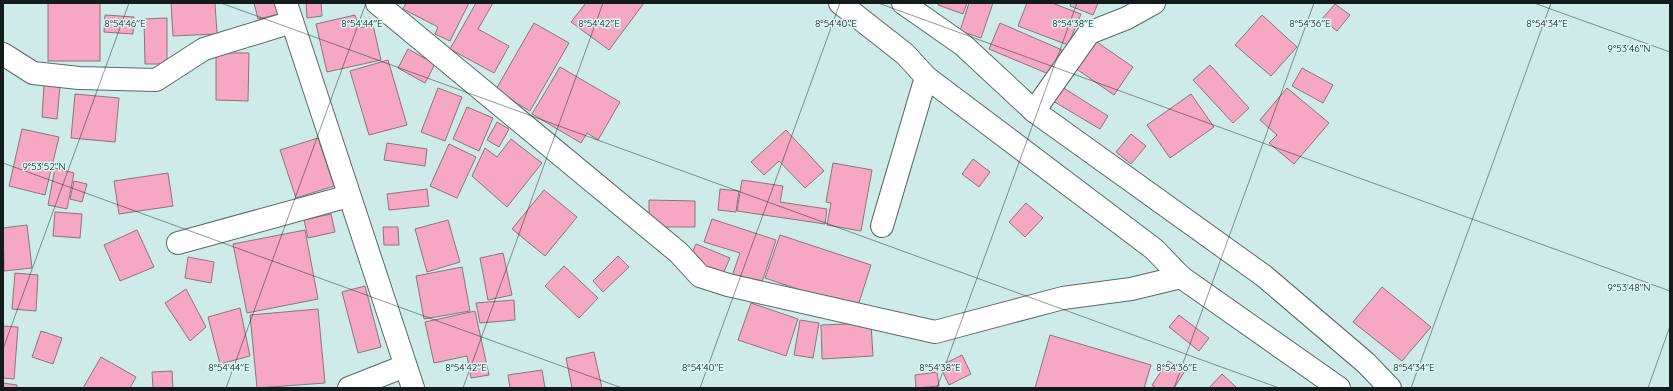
<svg xmlns="http://www.w3.org/2000/svg" width="1673" height="391" font-family="Quicksand,sans-serif">
<style>
.building{fill:#f5a7c3;stroke:#8b757c}
.lines{fill:none;stroke-linecap:round;stroke-linejoin:round}
.street-casing{stroke:#546c6b;stroke-width:24}
.secondary-casing{stroke:#546c6b;stroke-width:24}
.street{stroke:#fff;stroke-width:22}
.secondary{stroke:#fff;stroke-width:22}
.ticks{fill:none;stroke:#121c1c;stroke-width:1;stroke-opacity:0.45}
.ticks-label{font-size:10px;text-anchor:middle;fill:#121c1c;stroke:#dcf8f6;stroke-width:3;stroke-linejoin:round;paint-order:stroke}
</style>
<rect width="100%" height="100%" fill="#cfebe9"/>
<g class="building">
<rect x="48" y="3" width="52" height="58"/>
<path d="M171,3H215L217,34L173,36Z"/>
<path d="M254,3H276L279,14L258,19Z"/>
<path d="M306,3H321L322,16L307,18Z"/>
<path d="M406,3H469L450,41L435,34L438,27L403,9Z"/>
<path d="M476,3H493L478,29L509,46L494,73L450,49Z"/>
<path d="M586,3H644L609,50L571,22Z"/>
<path d="M939,3H967L963,14L938,5Z"/>
<path d="M969,3H993L981,38L960,31Z"/>
<path d="M1027,3H1052L1081,14L1068,45L1018,26Z"/>
<path d="M1071,3H1098L1093,15L1070,6Z"/>
<path d="M1335,4L1350,15L1337,31L1322,19Z"/>
<path d="M105,15L134,17L133,34L104,32Z"/>
<path d="M355,15L359,28L373,25L381,60L327,72L316,24Z"/>
<path d="M1262,15L1297,47L1271,76L1235,45Z"/>
<path d="M167,18V64H145L144,19Z"/>
<path d="M534,23L569,43L530,111L495,91Z"/>
<path d="M1000,23L1062,50L1051,75L989,49Z"/>
<path d="M1094,40L1133,67L1114,95L1075,68Z"/>
<path d="M408,49L435,64L425,83L398,68Z"/>
<path d="M216,53H249L248,101L216,100Z"/>
<path d="M388,60L407,125L369,135L350,71Z"/>
<path d="M1210,65L1249,108L1233,123L1193,80Z"/>
<path d="M560,67L620,102L598,140L587,133L581,143L532,114Z"/>
<path d="M1302,68L1333,85L1323,103L1292,86Z"/>
<path d="M44,85L60,86L57,119L42,117Z"/>
<path d="M1062,87L1108,116L1100,129L1053,101Z"/>
<path d="M438,88L462,97L445,141L421,132Z"/>
<path d="M1287,88L1329,123L1294,164L1269,143L1277,135L1260,120Z"/>
<path d="M75,94L119,98L115,142L71,138Z"/>
<path d="M1191,94L1214,127L1170,158L1147,125Z"/>
<path d="M467,107L493,118L479,151L453,139Z"/>
<path d="M497,122L509,129L499,147L487,140Z"/>
<path d="M22,129L59,137L45,195L9,186Z"/>
<path d="M786,130L824,171L805,188L779,161L764,175L751,162Z"/>
<path d="M1131,134L1146,146L1131,164L1116,152Z"/>
<path d="M318,138L334,186L296,198L280,150Z"/>
<path d="M511,139L542,163L507,207L472,176L485,148L497,157Z"/>
<path d="M387,143L427,149L425,166L384,160Z"/>
<path d="M449,144L476,157L457,198L430,186Z"/>
<path d="M973,159L990,172L979,187L962,174Z"/>
<path d="M833,163L872,170L861,231L827,225L831,203L826,202Z"/>
<path d="M55,168L74,173L67,209L48,205Z"/>
<path d="M168,173L173,206L119,214L114,181Z"/>
<path d="M742,180L783,186L780,202L827,209L825,224L737,211Z"/>
<path d="M74,181L87,184L82,202L70,199Z"/>
<path d="M427,189L429,206L389,210L387,194Z"/>
<path d="M720,189L739,191L736,212L718,210Z"/>
<path d="M544,190L577,217L545,256L512,229Z"/>
<path d="M649,200L695,201V227H649Z"/>
<path d="M1026,203L1043,218L1025,237L1009,222Z"/>
<path d="M55,212L82,214L80,238L53,236Z"/>
<path d="M331,214L335,232L308,238L304,220Z"/>
<path d="M712,219L776,240L760,288L731,279L740,253L704,242Z"/>
<path d="M448,220L460,262L427,272L415,229Z"/>
<path d="M27,225L32,268L4,271L3,228Z"/>
<path d="M383,227H398L399,245H384Z"/>
<path d="M137,230L154,267L120,281L104,245Z"/>
<path d="M305,230L318,299L247,313L233,244Z"/>
<path d="M780,235L871,265L857,309L765,278Z"/>
<path d="M696,244L730,258L723,274L689,260Z"/>
<path d="M503,253L512,295L488,300L480,258Z"/>
<path d="M618,256L629,267L603,292L593,281Z"/>
<path d="M188,257L214,262L211,283L185,278Z"/>
<path d="M564,266L598,298L579,318L545,286Z"/>
<path d="M462,267L470,311L424,319L416,276Z"/>
<path d="M15,273L38,275L36,311L12,309Z"/>
<path d="M365,286L381,347L358,353L342,292Z"/>
<path d="M1382,287L1431,327L1402,361L1353,322Z"/>
<path d="M186,289L206,327L190,341L165,303Z"/>
<path d="M514,300L515,320L480,323L476,303Z"/>
<path d="M751,303L798,319L786,356L738,340Z"/>
<path d="M240,308L250,356L220,364L208,317Z"/>
<path d="M318,309L325,383L257,388L250,315Z"/>
<path d="M475,311L489,375L471,378L467,356L434,363L425,322Z"/>
<path d="M1179,315L1209,338L1199,351L1169,327Z"/>
<path d="M800,320L819,323L813,358L794,355Z"/>
<path d="M871,323L873,356L822,359L821,325Z"/>
<path d="M3,326L18,327L14,379L3,378Z"/>
<path d="M41,331L62,338L53,364L32,357Z"/>
<path d="M1050,335L1151,365L1144,388H1035Z"/>
<path d="M594,352L602,388H572L566,358Z"/>
<path d="M962,355L971,374L949,385L940,366Z"/>
<path d="M101,357L136,377L130,388H83Z"/>
<path d="M1168,361L1185,371L1174,388H1156L1152,385Z"/>
<path d="M542,370L545,388H510L508,375Z"/>
<path d="M172,371L173,388H153L152,372Z"/>
<path d="M937,372L939,386L916,388L915,375Z"/>
<path d="M1222,374L1237,388H1209Z"/>
<path d="M3,383L17,385V388H3Z"/>
</g>
<g class="lines">
<g class="street-casing">
<g id="street">
<path d="M286,3L413,388"/>
<path d="M377,3L679,253L700,276L728,285L935,332L1063,298L1131,289L1181,277"/>
<path d="M3,54L33,73L79,78L156,80L204,49L292,22"/>
<path d="M1034,111L1089,33L1127,18L1154,3"/>
<path d="M882,226L926,77"/>
<path d="M178,243L349,196"/>
<path d="M349,388L405,366"/>
</g>
</g>
<g class="secondary-casing">
<g id="secondary">
<path d="M840,3L905,54L926,77L1154,249L1181,277L1339,388"/>
<path d="M903,3L963,45L1034,111L1264,276L1366,363L1390,388"/>
</g>
</g>
<use href="#street" class="street"/>
<use href="#secondary" class="secondary"/>
</g>
<path class="ticks" d="M221,3L1279,388M878,3L1670,291M1534,3L1670,52M3,163L622,388M3,349L129,3M226,388L366,3M463,388L603,3M700,388L840,3M937,388L1077,3M1174,388L1314,3M1411,388L1551,3M1648,388L1670,326"/>
<g class="ticks-label">
<text x="125" y="27">8°54'46"E</text>
<text x="362" y="27">8°54'44"E</text>
<text x="599" y="27">8°54'42"E</text>
<text x="836" y="27">8°54'40"E</text>
<text x="1073" y="27">8°54'38"E</text>
<text x="1310" y="27">8°54'36"E</text>
<text x="1547" y="27">8°54'34"E</text>
<text x="1629" y="52">9°53'46"N</text>
<text x="44" y="170">9°53'52"N</text>
<text x="1629" y="291">9°53'48"N</text>
<text x="229" y="371">8°54'44"E</text>
<text x="466" y="371">8°54'42"E</text>
<text x="703" y="371">8°54'40"E</text>
<text x="940" y="371">8°54'38"E</text>
<text x="1177" y="371">8°54'36"E</text>
<text x="1414" y="371">8°54'34"E</text>
</g>
<rect width="1673" height="391" fill="none" stroke="#121c1c" stroke-width="8"/>
</svg>
